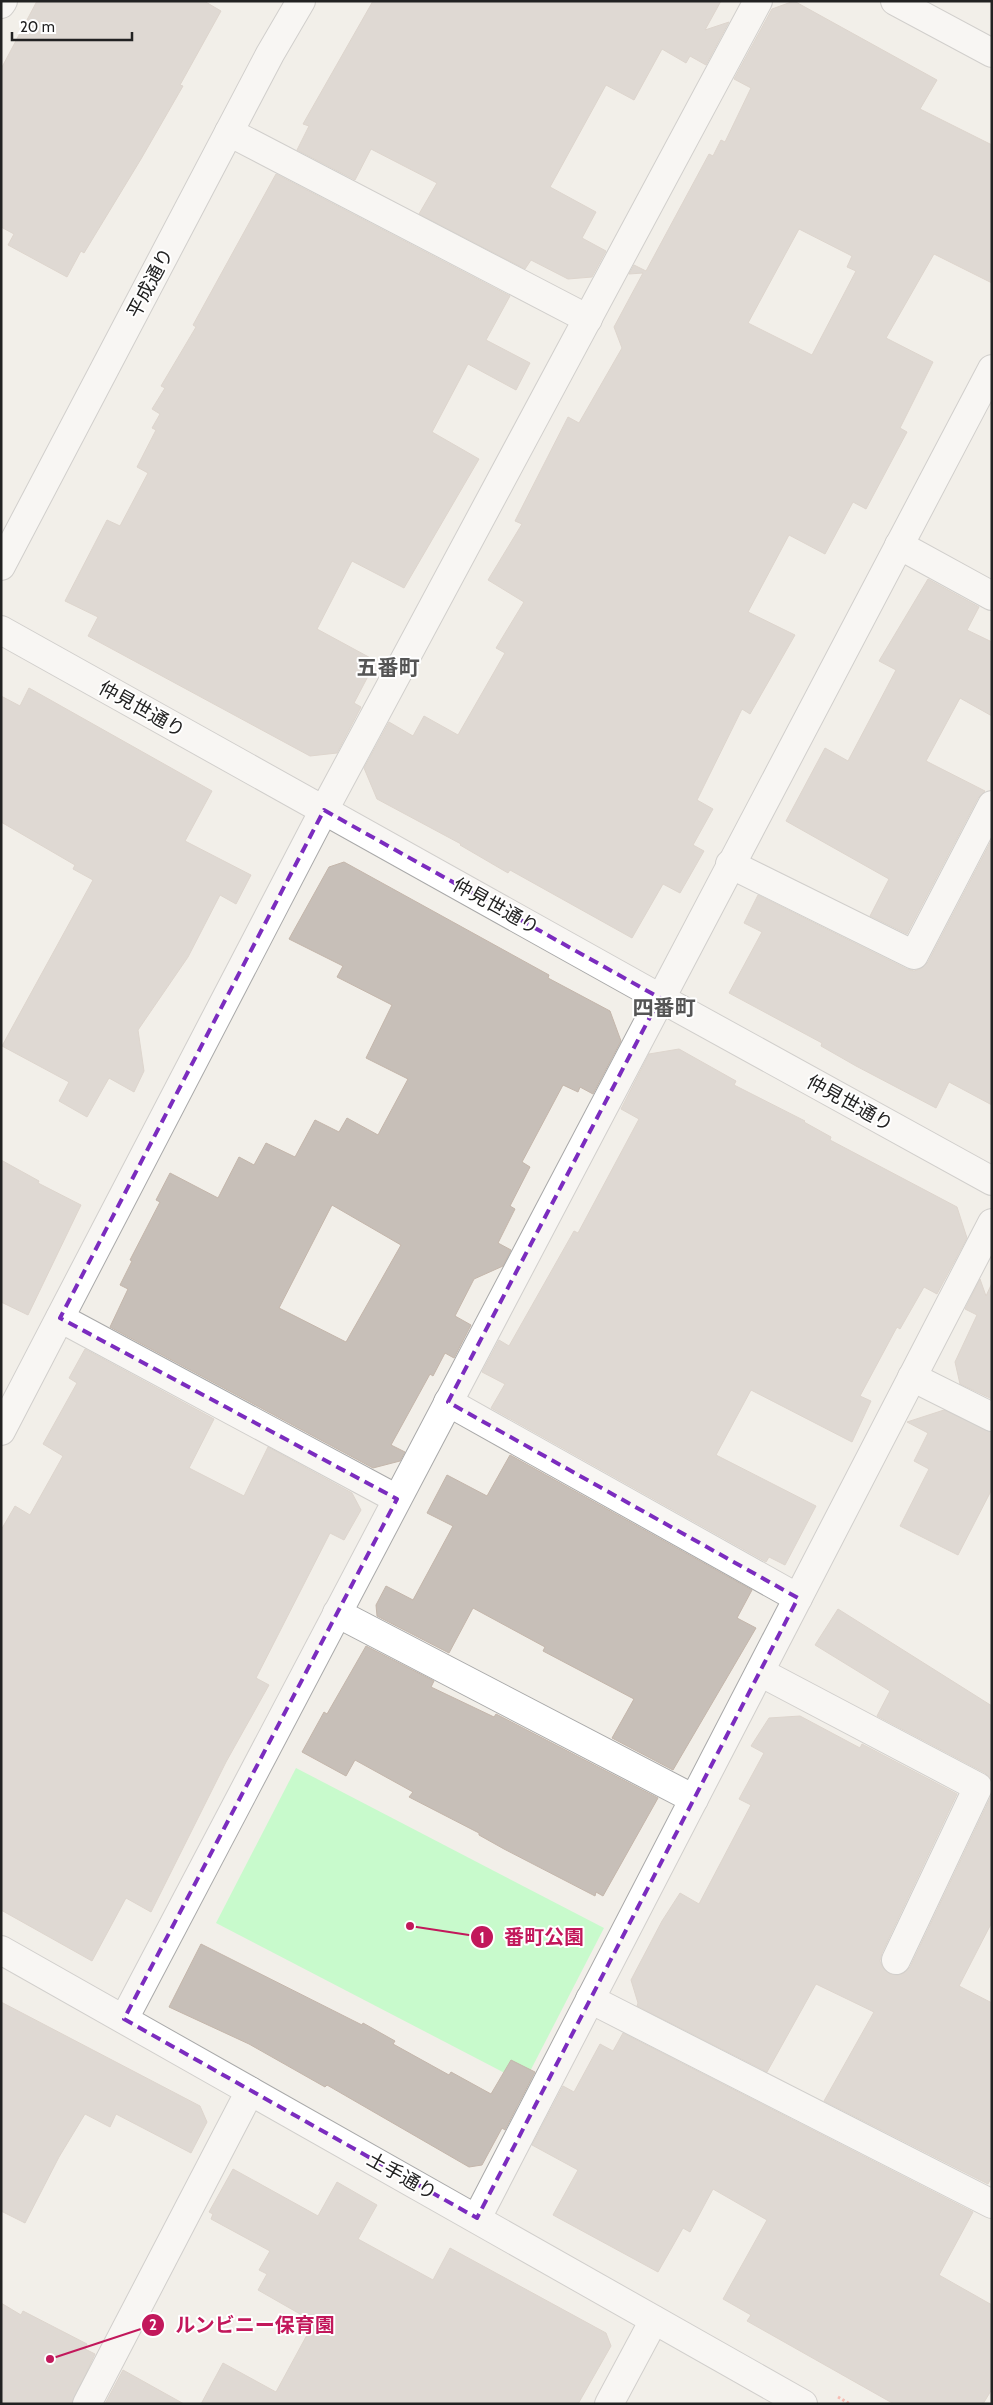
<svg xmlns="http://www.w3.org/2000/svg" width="993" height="2405" font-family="Cabin,'Noto Sans JP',sans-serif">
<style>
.park{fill:#c8facc}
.building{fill:#c7bfb8;stroke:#c4b6ab;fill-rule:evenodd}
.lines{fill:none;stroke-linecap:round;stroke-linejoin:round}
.minor-casing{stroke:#a9a9a9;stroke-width:30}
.path{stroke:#fa8072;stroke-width:3;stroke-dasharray:2.5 2.5;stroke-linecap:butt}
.minor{stroke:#fff;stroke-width:28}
.marked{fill:none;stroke:#7b2cbf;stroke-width:4;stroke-dasharray:10 6;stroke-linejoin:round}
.labels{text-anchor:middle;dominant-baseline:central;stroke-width:4;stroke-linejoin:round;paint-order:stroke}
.street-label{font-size:19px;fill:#222;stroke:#fff}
.quarter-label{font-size:21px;font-weight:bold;fill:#555;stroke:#fff}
.leader{fill:none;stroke:#c2185b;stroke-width:2}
.callout-dot{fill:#c2185b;stroke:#fff;stroke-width:2}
.mark-label{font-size:15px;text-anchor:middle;font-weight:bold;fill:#fff}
.callout-label{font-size:20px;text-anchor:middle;font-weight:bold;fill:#c2185b;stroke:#fff;stroke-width:4;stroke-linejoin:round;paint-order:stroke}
</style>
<rect width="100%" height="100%" fill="#f2efe9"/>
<path class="park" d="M296,1768L604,1928L524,2083L216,1923Z"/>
<g class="building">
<path d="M37,1H204L221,11L180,85L183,86L141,159L84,253L81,251L67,277L8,245L14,234L1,227V69Z"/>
<path d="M373,1H721L705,30L729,22L706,65L690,56L686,63L662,49L634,100L606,85L550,187L596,212L582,238L606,251L592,277L568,279L531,260L525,269L419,214L437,183L371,149L355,180L297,150L309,126L303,124Z"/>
<path d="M794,1L937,80L920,109L992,145V283L934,254L886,338L933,362L900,428L907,432L866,509L853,502L825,554L789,535L748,612L795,635L750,714L742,709L697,800L713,809L693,845L704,851L680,893L663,884L632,938L510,870L508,873L460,845L461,844L377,799L364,768L389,722L413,736L424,716L458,735L505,653L496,648L524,602L488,580L522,524L515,521L568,417L579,423L622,348L614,327L643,273L629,274L634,265L646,271L709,154L713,156L721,140L725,142L751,88L734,79L772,9ZM799,229L852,256L847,267L856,271L812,355L748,323Z"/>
<path d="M276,174L510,296L486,340L530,363L516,390L468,364L432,432L479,459L404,588L352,561L317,629L376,661L354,703L361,707L337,753L310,756L88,636L98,617L65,601L107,520L120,526L148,473L137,467L156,430L152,428L160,414L152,409L165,388L161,386L196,327L193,325Z"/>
<path d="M928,579L979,607L967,630L992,642V716L960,698L926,761L985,791L978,798L907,934L870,916L889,879L786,821L825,748L848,761L896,670L879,661Z"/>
<path d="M29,688L212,791L185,841L251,875L236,904L220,895L188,957L138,1030L144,1071L134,1092L109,1078L87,1117L59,1101L69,1082L2,1046L93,880L73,869L75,865L1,822V696L20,706Z"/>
<path d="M992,839V1105L949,1082L936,1108L856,1066L821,1046L822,1043L729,993L762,932L744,923L758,895L907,969L914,971L922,968L928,962Z"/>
<path d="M344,862L549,975L548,978L610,1011L621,1041L593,1094L580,1087L578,1092L563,1085L522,1162L530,1167L510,1206L515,1209L498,1243L511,1250L503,1266L474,1279L455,1316L471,1325L454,1358L445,1353L433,1376L430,1374L391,1445L405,1452L400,1461L373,1468L110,1327L128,1289L120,1285L132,1261L130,1260L160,1202L156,1200L170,1173L218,1198L239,1157L254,1165L266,1143L295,1157L315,1120L339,1132L347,1118L378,1135L408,1079L366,1058L392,1005L337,977L343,966L289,939L329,867ZM332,1205L401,1245L346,1342L279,1308Z"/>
<path d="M679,1049L736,1081L734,1085L805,1121L804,1122L831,1137L830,1140L957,1207L967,1238L937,1294L924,1287L900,1329L897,1327L860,1396L871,1401L852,1442L751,1390L716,1455L816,1506L785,1565L769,1557L766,1562L491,1408L505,1384L482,1372L499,1340L509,1346L574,1231L578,1233L639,1119L621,1109L649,1054Z"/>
<path d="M1,1160L39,1181L38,1183L81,1205L28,1315L1,1302Z"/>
<path d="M980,1279L986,1296L992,1283V1399L960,1384L955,1362L977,1315L965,1309Z"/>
<path d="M85,1349L214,1419L189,1468L244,1496L268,1447L352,1493L361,1510L344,1540L330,1533L256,1678L269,1685L226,1762L151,1912L126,1898L92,1961L1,1910V1530L15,1506L30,1515L63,1456L43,1444L77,1383L69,1378Z"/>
<path d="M944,1410L992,1432V1489L958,1555L900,1526L929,1469L914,1461L928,1433L907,1422Z"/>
<path d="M510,1455L752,1590L737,1618L756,1628L673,1770L612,1738L634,1699L543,1651L545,1647L473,1608L449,1653L377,1616L376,1605L386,1586L413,1600L453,1526L427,1513L447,1475L487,1496Z"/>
<path d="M838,1609L992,1706V1780L985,1773L877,1716L890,1691L815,1645Z"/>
<path d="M366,1646L434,1681L431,1687L494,1717L496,1714L658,1798L603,1896L596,1892L595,1896L504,1849L479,1835V1833L409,1797L413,1792L355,1760L346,1776L302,1752L324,1712L327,1714Z"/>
<path d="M800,1716L860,1748L862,1744L957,1794L882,1953L880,1961L883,1968L890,1974L898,1975L904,1973L910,1967L992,1794V1922L959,1986L992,2003V2176L988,2184L824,2101L874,2012L816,1984L767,2072L637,2006L638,2003L631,1980L662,1921L680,1893L699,1904L751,1805L739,1799L764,1753L751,1746L769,1718Z"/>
<path d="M201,1944L362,2025L363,2023L395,2041L393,2044L449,2075L451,2072L491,2094L511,2060L535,2072L505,2130L502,2128L482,2165L469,2167L327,2085L325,2087L249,2044L169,2007Z"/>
<path d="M1,2002L200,2106L207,2122L191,2153L116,2114L110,2127L85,2114L59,2157L25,2223L1,2211Z"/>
<path d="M623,2033L973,2212L939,2275L992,2305V2389L983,2404H894L747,2321L751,2315L723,2299L767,2220L713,2189L690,2232L683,2228L658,2272L553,2215L578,2170L532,2145L563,2086L574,2092L600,2044L613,2051Z"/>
<path d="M233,2169L318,2216L337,2182L377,2205L358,2239L433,2280L450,2248L606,2333L611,2346L578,2404H201L223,2363L276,2392L314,2322L258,2290L267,2274L259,2270L270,2251L211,2219L213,2214L209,2212Z"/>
<path d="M1,2303L21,2315L23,2311L87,2344L85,2349L95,2354L72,2404H1Z"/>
<path d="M123,2370L184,2404H105Z"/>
</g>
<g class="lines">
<g class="minor-casing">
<g id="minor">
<path d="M895,1L992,53"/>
<path d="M1,4L3,1"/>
<path d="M229,132L588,319"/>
<path d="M899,545L992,596"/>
<path d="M1,566L270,54L301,1"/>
<path d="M1,630L660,998L992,1181"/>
<path d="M730,864L914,955L992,805"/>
<path d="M60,1318L397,1499"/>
<path d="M912,1377L992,1417"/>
<path d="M448,1402L798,1598"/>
<path d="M1,1431L324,810L758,1"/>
<path d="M337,1613L694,1799"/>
<path d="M760,1672L978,1787L896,1960"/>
<path d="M1,1950L803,2404"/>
<path d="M590,1999L992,2204"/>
<path d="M124,2019L992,369"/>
<path d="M477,2218L992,1223"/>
<path d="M87,2404L250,2091"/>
<path d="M609,2404L654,2320"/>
</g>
</g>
<path class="path" d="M838,2397L850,2404"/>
<use href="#minor" class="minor"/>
</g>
<path d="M0 0H993V2405H0ZM324,810L660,998L448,1402L798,1598L477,2218L124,2019L397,1499L60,1318Z" fill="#f2efe9" fill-opacity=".55" fill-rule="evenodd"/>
<path class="marked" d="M324,810L660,998L448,1402L798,1598L477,2218L124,2019L397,1499L60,1318Z"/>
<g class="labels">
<g class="street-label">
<text transform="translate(150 283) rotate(-62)">平成通り</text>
<text transform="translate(142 709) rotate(29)">仲見世通り</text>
<text transform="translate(496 906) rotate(29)">仲見世通り</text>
<text transform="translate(850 1103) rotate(29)">仲見世通り</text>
<text transform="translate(402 2176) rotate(29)">土手通り</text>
</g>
<g class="quarter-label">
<text x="388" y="667">五番町</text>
<text x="664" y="1007">四番町</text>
</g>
</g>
<path class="leader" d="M410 1926L482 1937M50 2359L153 2325"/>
<g class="callout-dot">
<circle cx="410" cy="1926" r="5"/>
<circle cx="50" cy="2359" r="5"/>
<circle cx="482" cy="1937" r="12"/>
<circle cx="153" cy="2325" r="12"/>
</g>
<g class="mark-label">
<text x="482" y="1943">1</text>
<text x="153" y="2330">2</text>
</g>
<g class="callout-label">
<text x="544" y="1944">番町公園</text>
<text x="255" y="2332">ルンビニー保育園</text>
</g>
<rect width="993" height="2405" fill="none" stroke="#222222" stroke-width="5"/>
<path d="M12 32v8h120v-8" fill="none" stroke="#222222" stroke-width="2.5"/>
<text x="20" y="32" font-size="15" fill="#222222" stroke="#ffffff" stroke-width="4" paint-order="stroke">20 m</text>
</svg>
